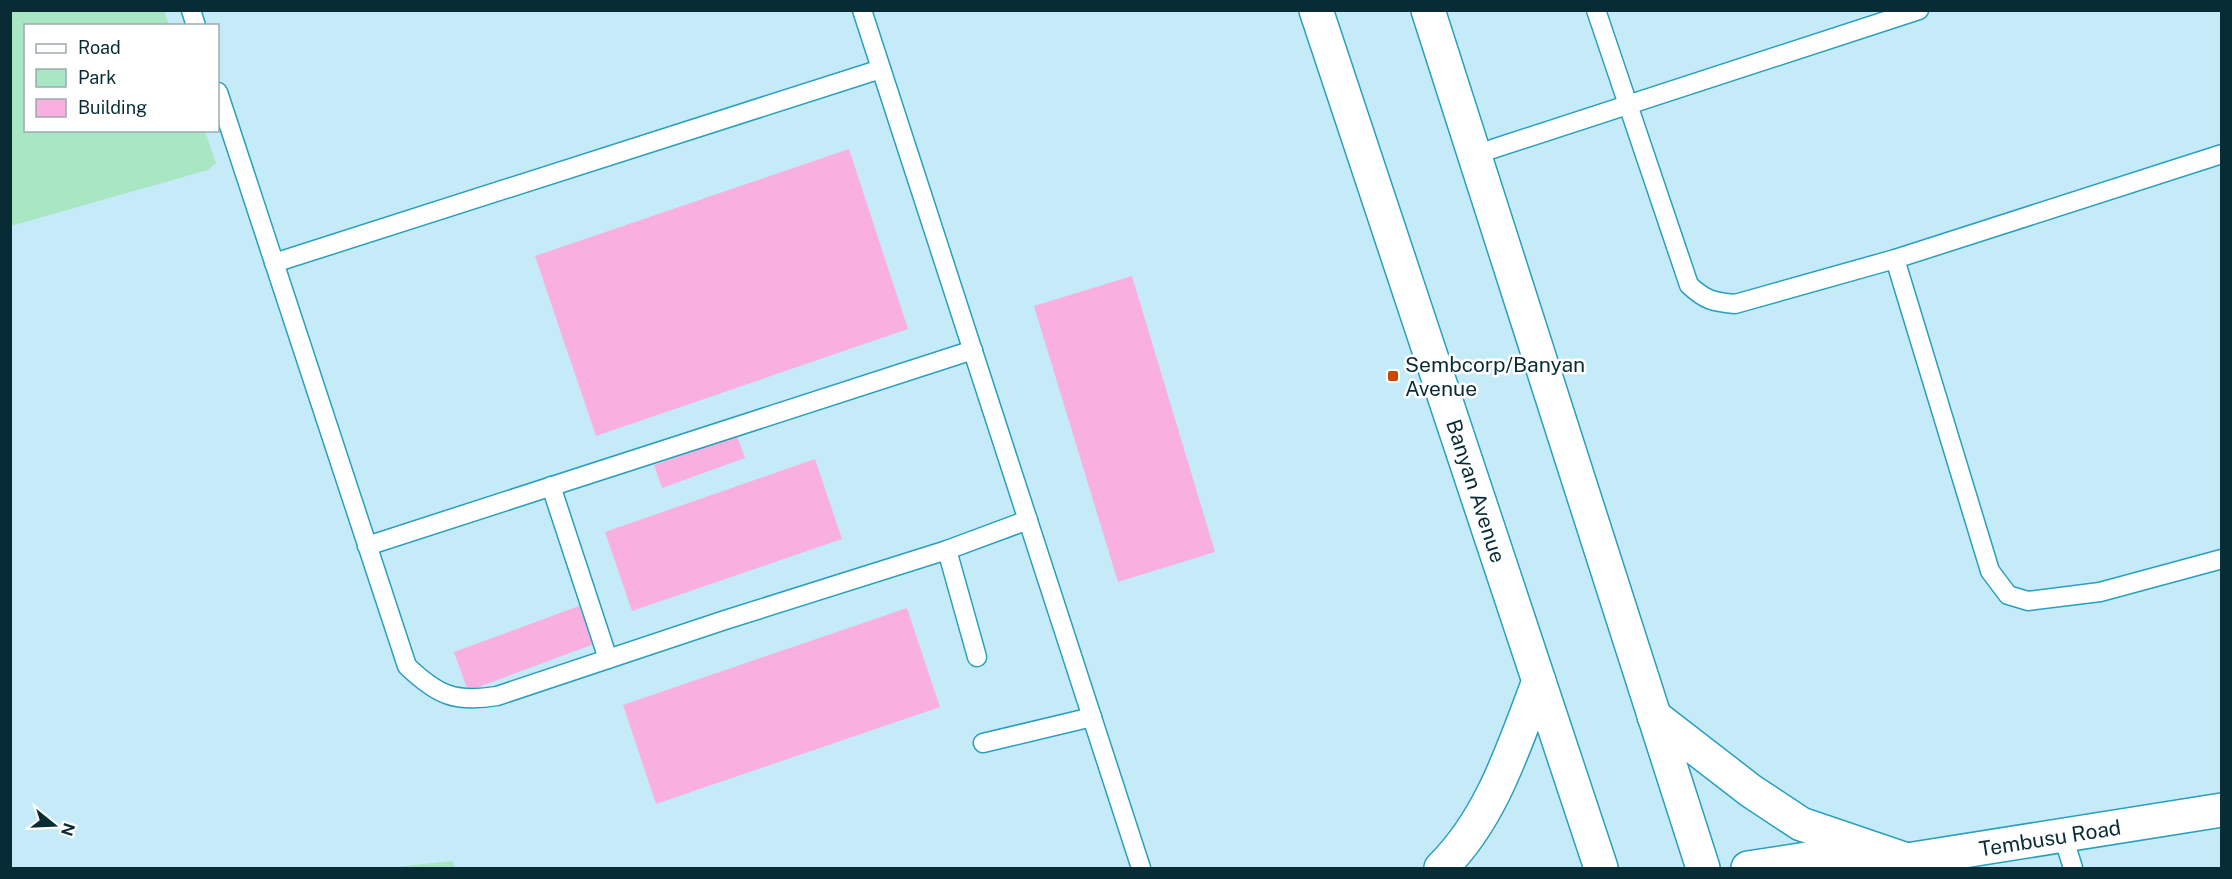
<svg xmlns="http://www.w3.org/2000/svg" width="2232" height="879" font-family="'Public Sans',sans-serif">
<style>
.green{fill:#a9e6c4}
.building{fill:#faafe1}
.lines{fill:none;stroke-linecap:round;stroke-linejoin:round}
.service-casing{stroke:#2a9fbd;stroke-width:21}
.tertiary-casing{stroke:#2a9fbd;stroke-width:36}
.service{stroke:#fff;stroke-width:18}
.tertiary{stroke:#fff;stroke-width:33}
.poi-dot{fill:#cc4703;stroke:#fff;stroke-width:2}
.labels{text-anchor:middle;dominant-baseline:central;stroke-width:5;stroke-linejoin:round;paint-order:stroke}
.poi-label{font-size:21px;fill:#082c36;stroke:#fff;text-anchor:start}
.street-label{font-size:21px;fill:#082c36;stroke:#fff}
</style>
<rect width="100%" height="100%" fill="#c5ebf8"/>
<g class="green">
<path d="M11,10L164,11L169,25L26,26V130L205,131L216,163L208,170L11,226Z"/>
<path d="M452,861L455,868H386Z"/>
</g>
<g class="building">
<path d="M849,149L908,329L596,436L535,256Z"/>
<path d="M1132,276L1215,552L1118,582L1034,306Z"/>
<path d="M737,436L745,458L662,488L654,465Z"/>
<path d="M815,459L842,539L632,611L605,532Z"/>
<path d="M579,606L594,644L468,691L454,652Z"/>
<path d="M907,608L940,707L656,804L623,705Z"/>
</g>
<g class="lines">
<g class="service-casing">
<g id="service">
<path d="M191,10L196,26"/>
<path d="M862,10L1141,868"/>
<path d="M1596,10L1689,285C1705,300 1713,302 1735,304L1895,259L2222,154"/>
<path d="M218,92L407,666C437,695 455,703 497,696L725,620L947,550L1028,520"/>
<path d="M1474,155L1919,10"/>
<path d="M1895,259L1990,571L2008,595L2028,601L2100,592L2222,559"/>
<path d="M274,263L881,69"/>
<path d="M551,486L608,659"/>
<path d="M367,546L973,350"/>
<path d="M947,550L977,657"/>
<path d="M983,743L1092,717"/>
<path d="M2063,836L2073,868"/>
</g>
</g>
<g class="tertiary-casing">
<g id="tertiary">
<path d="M1316,10L1601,868"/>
<path d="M1428,10L1703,868"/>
<path d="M1654,716L1751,791L1801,824L1907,860"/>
<path d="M1441,868C1492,818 1514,746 1539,681"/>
<path d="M1748,868L1807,859L1879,866"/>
<path d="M1874,868L1907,860L2222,810"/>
</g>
</g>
<use href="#service" class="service"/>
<use href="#tertiary" class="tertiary"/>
</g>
<rect class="poi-dot" x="1387" y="370" width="12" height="12" rx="3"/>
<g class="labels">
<g class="poi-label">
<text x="1405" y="364">Sembcorp/Banyan<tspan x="1405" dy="24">Avenue</tspan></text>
</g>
<g class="street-label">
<text transform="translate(1476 491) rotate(72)">Banyan Avenue</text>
<text transform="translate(2050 838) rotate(-9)">Tembusu Road</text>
</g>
</g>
<rect width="2232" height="879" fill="none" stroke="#082c36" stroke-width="24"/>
<rect x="24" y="24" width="195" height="108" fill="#ffffff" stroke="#9cabaf" stroke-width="1.5"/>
<rect x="36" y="44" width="30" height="9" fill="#ffffff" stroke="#9cabaf" stroke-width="1.5"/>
<text x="78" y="54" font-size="18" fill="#082c36">Road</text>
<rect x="36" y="69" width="30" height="18" fill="#a9e6c4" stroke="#9cabaf" stroke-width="1.5"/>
<text x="78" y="84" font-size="18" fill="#082c36">Park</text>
<rect x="36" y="99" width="30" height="18" fill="#faafe1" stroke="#9cabaf" stroke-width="1.5"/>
<text x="78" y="114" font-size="18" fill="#082c36">Building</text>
<g transform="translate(54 825) rotate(108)" stroke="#ffffff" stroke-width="4.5" paint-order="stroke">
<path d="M0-4.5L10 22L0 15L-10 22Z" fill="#082c36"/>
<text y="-9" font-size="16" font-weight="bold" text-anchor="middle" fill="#082c36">N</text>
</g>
</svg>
